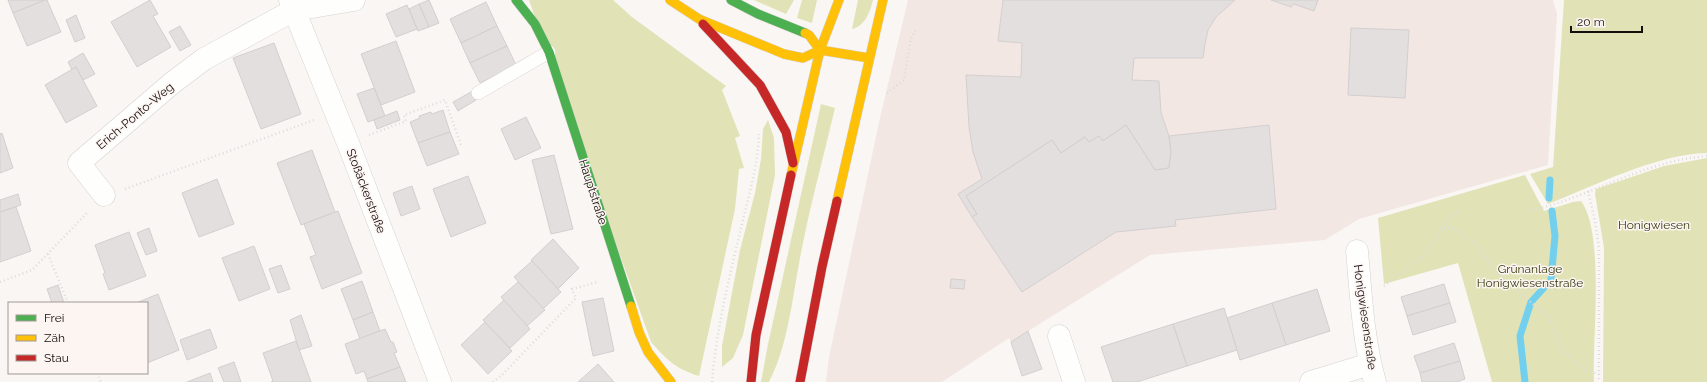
<svg xmlns="http://www.w3.org/2000/svg" width="1707" height="382" font-family="Raleway,sans-serif">
<style>
.built{fill:#f2e7e3}
.green{fill:#e1e3b7}
.lines{fill:none;stroke-linecap:round;stroke-linejoin:round}
.stream{stroke:#72d0ee;stroke-width:7}
.building{fill:#e4dfdf;stroke:#d4cfcf}
.lane-casing{stroke:#d6d1cf;stroke-width:14}
.street-casing{stroke:#d6d1cf;stroke-width:23}
.fast-casing{stroke:#d6d1cf;stroke-width:10}
.slow-casing{stroke:#d6d1cf;stroke-width:10}
.jam-casing{stroke:#d6d1cf;stroke-width:10}
.path{stroke:#dddcdb;stroke-width:2.5;stroke-dasharray:1 3;stroke-linecap:butt}
.lane{stroke:#fefefd;stroke-width:13}
.street{stroke:#fefefd;stroke-width:22}
.fast{stroke:#4caf50;stroke-width:9}
.slow{stroke:#ffc107;stroke-width:9}
.jam{stroke:#c62828;stroke-width:9}
.labels{text-anchor:middle;dominant-baseline:central;stroke-width:3;stroke-linejoin:round;paint-order:stroke}
.street-label{font-size:12px;fill:#140e0c;stroke:#fcf5f2}
.park-label{font-size:12px;fill:#36390e;stroke:#fcf5f2}
</style>
<rect width="100%" height="100%" fill="#faf6f4"/>
<path class="built" d="M908,0H1553L1557,14L1548,165L1359,219L1325,240L1150,255L1011,342L1009,338L942,382H826L829,357L880,118Z"/>
<g class="green">
<path d="M529,0H613L632,17L726,86L722,90L740,136L735,138L744,168L739,169L735,209L699,376C676,369 667,360 651,342Z"/>
<path d="M754,0H794L786,14Z"/>
<path d="M802,0H817L812,23L797,18Z"/>
<path d="M858,0H873C870,12 865,26 852,29Z"/>
<path d="M1564,0H1707V153C1657,154 1594,186 1548,204L1530,174L1553,167Z"/>
<path d="M821,104L835,108C824,155 811,202 802,248C793,291 789,344 769,382H761L768,344Z"/>
<path d="M768,120L774,138L775,175L743,335L733,358L722,367V346L740,250L755,193L761,159L763,129Z"/>
<path d="M1707,158V382H1603L1604,248L1595,194L1596,189L1664,166Z"/>
<path d="M1525,175L1544,211L1573,202L1581,201C1605,233 1592,340 1594,382H1492L1458,263L1384,284L1378,218Z"/>
</g>
<g class="lines">
<g class="stream">
<path d="M1549,198L1550,180"/>
<path d="M1525,382L1520,336L1531,302L1551,280L1555,236L1552,211"/>
</g>
</g>
<g class="building">
<path d="M8,0H45L13,13Z"/>
<path d="M45,0H47L61,32L27,46L13,13Z"/>
<path d="M150,0L158,14L153,16L171,47L137,67L111,22Z"/>
<path d="M429,0L439,23L429,27L419,4Z"/>
<path d="M1003,0H1235L1216,17L1208,30L1205,44L1203,58H1134L1132,80L1159,81L1161,113L1169,136L1171,151L1169,168L1155,170L1126,125L1103,141L1099,136L1089,142L1085,137L1061,153L1052,140L966,196L977,214L972,217L958,194L982,179L973,152L969,127L966,75L1021,77L1022,43L998,41Z"/>
<path d="M1271,0H1318L1314,11L1294,4L1291,7Z"/>
<path d="M486,2L497,26L461,43L450,19Z"/>
<path d="M419,4L429,27L418,31L409,9Z"/>
<path d="M407,5L417,29L396,37L386,14Z"/>
<path d="M76,15L85,38L75,42L66,20Z"/>
<path d="M180,26L191,45L180,51L169,32Z"/>
<path d="M497,26L507,46L470,63L461,43Z"/>
<path d="M1351,28L1409,30L1405,98L1348,95Z"/>
<path d="M396,41L415,92L381,105L361,54Z"/>
<path d="M274,43L301,114L261,129L233,58Z"/>
<path d="M507,46L516,65L480,83L470,63Z"/>
<path d="M83,53L95,74L83,80L76,67L72,70L68,62Z"/>
<path d="M76,67L97,106L66,123L45,85Z"/>
<path d="M374,88L385,116L368,122L357,94Z"/>
<path d="M471,92L476,100L458,111L453,102Z"/>
<path d="M443,110L450,132L418,143L410,122L420,118L419,116L431,112L432,114Z"/>
<path d="M397,111L400,120L377,129L374,120Z"/>
<path d="M526,117L541,148L515,160L501,129Z"/>
<path d="M1126,125L1155,170L1169,168L1171,151L1169,136L1269,125L1276,209L1175,220L1176,226L1116,232L1022,292L972,217L977,214L966,196L1052,140L1061,153L1085,137L1089,142L1099,136L1103,141Z"/>
<path d="M450,132L459,154L427,166L418,143Z"/>
<path d="M2,133L13,168L0,173V134Z"/>
<path d="M312,150L335,212L301,225L277,163Z"/>
<path d="M554,155L573,229L551,234L532,160Z"/>
<path d="M468,176L486,223L451,237L433,189Z"/>
<path d="M217,179L234,224L199,237L182,193Z"/>
<path d="M412,186L420,209L401,216L393,193Z"/>
<path d="M18,194L21,205L0,212V200Z"/>
<path d="M16,207L31,251L0,262V212Z"/>
<path d="M338,211L362,273L322,289L310,257L316,255L304,224Z"/>
<path d="M149,228L157,251L146,255L137,233Z"/>
<path d="M129,232L146,276L109,290L103,274L105,273L95,245Z"/>
<path d="M553,239L579,268L558,289L531,260Z"/>
<path d="M254,246L270,289L239,301L222,258Z"/>
<path d="M532,261L561,292L543,309L514,277Z"/>
<path d="M281,265L290,289L278,293L269,269Z"/>
<path d="M951,279L965,280L964,289L950,288Z"/>
<path d="M362,281L373,312L353,320L341,289Z"/>
<path d="M518,282L545,310L527,326L501,297Z"/>
<path d="M1444,284L1450,303L1407,316L1401,297Z"/>
<path d="M58,285L64,303H52L47,289Z"/>
<path d="M1317,289L1330,331L1286,345L1272,303Z"/>
<path d="M158,294L179,350L147,363V303H136Z"/>
<path d="M603,298L614,351L593,356L582,302Z"/>
<path d="M504,300L530,329L510,348L483,320Z"/>
<path d="M1272,303L1286,345L1240,360L1227,318Z"/>
<path d="M1450,303L1456,322L1413,335L1407,316Z"/>
<path d="M1224,308L1237,350L1187,366L1173,324Z"/>
<path d="M373,312L380,331L360,339L353,320Z"/>
<path d="M301,315L312,346L299,350L290,320Z"/>
<path d="M485,322L512,351L488,374L461,345Z"/>
<path d="M1173,324L1187,366L1137,382H1113L1101,347Z"/>
<path d="M210,329L217,348L187,360L180,340Z"/>
<path d="M385,329L391,342H393L397,352L394,353L400,367L367,379L364,371L356,374L345,344Z"/>
<path d="M1028,331L1042,369L1022,376L1011,342Z"/>
<path d="M296,341L311,382H271L273,381L263,353Z"/>
<path d="M1454,343L1460,361L1420,373L1414,356Z"/>
<path d="M1460,361L1465,379L1457,382H1422L1420,373Z"/>
<path d="M234,362L241,382H224L218,368Z"/>
<path d="M598,364L614,382H578Z"/>
<path d="M400,367L406,382H368L367,379Z"/>
<path d="M210,373L213,382H187Z"/>
</g>
<g class="lines">
<g class="lane-casing">
<path id="lane" d="M478,93L549,52"/>
</g>
<g class="street-casing">
<g id="street">
<path d="M290,0L348,143L440,382"/>
<path d="M104,195L79,163L171,84L204,59L294,10L354,0"/>
<path d="M1357,251C1361,295 1363,340 1375,382"/>
<path d="M1059,336L1074,382"/>
<path d="M1311,382L1370,364"/>
</g>
</g>
<g class="fast-casing">
<g id="fast">
<path d="M516,0L535,24L549,52L631,306"/>
<path d="M731,0L758,14L805,33"/>
</g>
</g>
<g class="slow-casing">
<g id="slow">
<path d="M670,0L699,19L784,54L803,58L820,50L809,35L805,33"/>
<path d="M820,50L869,58"/>
<path d="M791,175L820,50L839,0"/>
<path d="M837,201L883,0"/>
<path d="M631,306L639,332L648,352L671,382"/>
</g>
</g>
<g class="jam-casing">
<g id="jam">
<path d="M703,24L760,85L786,132L793,163"/>
<path d="M751,382L756,335L791,175"/>
<path d="M800,382L822,267L837,201"/>
</g>
</g>
<g class="path">
<path d="M887,93L904,80L911,38L917,28"/>
<path d="M369,135L406,121L404,115L445,100L461,145"/>
<path d="M125,189L314,120"/>
<path d="M1588,191L1595,221L1599,248V382"/>
<path d="M1444,227L1458,231L1477,245L1492,267L1505,280L1549,318L1560,346L1567,355L1587,371L1599,374"/>
<path d="M48,254L68,303"/>
<path d="M0,282L32,270L88,212"/>
<path d="M1384,286C1397,276 1413,266 1425,254C1436,242 1444,220 1458,211C1473,202 1512,215 1530,211C1591,197 1643,161 1707,156"/>
<path d="M97,373L101,382"/>
<path d="M493,382L502,375L576,298L572,289L598,282"/>
<path d="M712,382C716,331 730,274 742,224C749,194 758,165 759,134"/>
</g>
<use href="#lane" class="lane"/>
<use href="#street" class="street"/>
<use href="#fast" class="fast"/>
<use href="#slow" class="slow"/>
<use href="#jam" class="jam"/>
</g>
<g class="labels">
<g class="street-label">
<text transform="translate(135 116) rotate(-40)">Erich-Ponto-Weg</text>
<text transform="translate(366 191) rotate(69)">Stoßäckerstraße</text>
<text transform="translate(593 192) rotate(72)">Hauptstraße</text>
<text transform="translate(1365 317) rotate(82)">Honigwiesenstraße</text>
</g>
<g class="park-label">
<text x="1654" y="225">Honigwiesen</text>
<text x="1530" y="269">Grünanlage<tspan x="1530" dy="14">Honigwiesenstraße</tspan></text>
</g>
</g>
<rect x="8" y="302" width="140" height="72" fill="#fcf5f2" stroke="#9f9996"/>
<rect x="16" y="315" width="20" height="6" fill="#4caf50" stroke="#9f9996"/>
<text x="44" y="322" font-size="12" fill="#140e0c">Frei</text>
<rect x="16" y="335" width="20" height="6" fill="#ffc107" stroke="#9f9996"/>
<text x="44" y="342" font-size="12" fill="#140e0c">Zäh</text>
<rect x="16" y="355" width="20" height="6" fill="#c62828" stroke="#9f9996"/>
<text x="44" y="362" font-size="12" fill="#140e0c">Stau</text>
<path d="M1571 26v6h71v-6" fill="none" stroke="#140e0c" stroke-width="2"/>
<text x="1577" y="26" font-size="12" fill="#140e0c" stroke="#fcf5f2" stroke-width="3" paint-order="stroke">20 m</text>
</svg>
